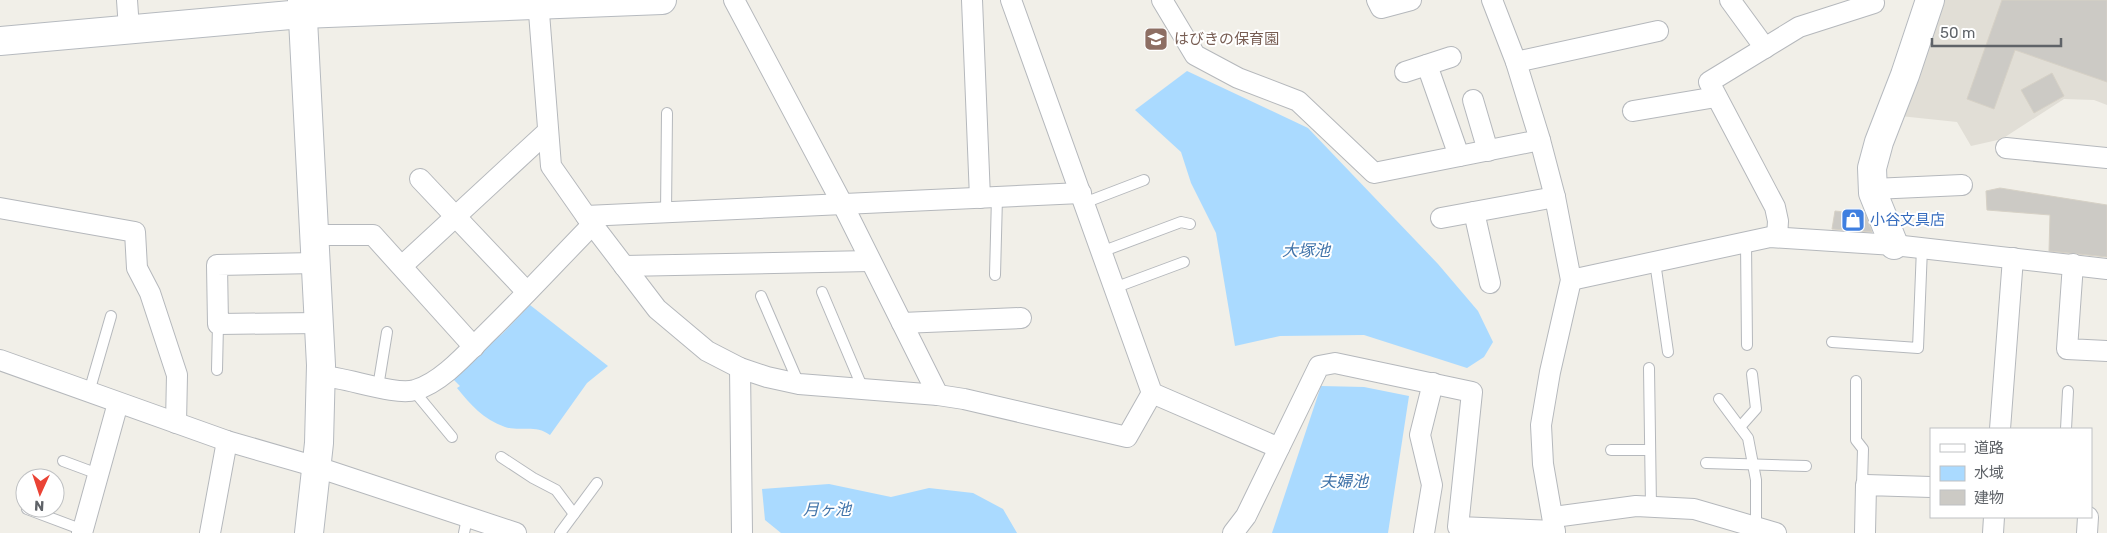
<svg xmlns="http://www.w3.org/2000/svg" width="2107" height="533" font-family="Rubik,'Noto Sans JP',sans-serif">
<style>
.education{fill:#e1ded6}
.water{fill:#aadaff}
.building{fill:#cccac5;stroke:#d6d1c6}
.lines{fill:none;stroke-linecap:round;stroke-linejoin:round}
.lane-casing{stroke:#b5b8bc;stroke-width:12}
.street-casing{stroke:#b5b8bc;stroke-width:22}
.secondary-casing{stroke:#b6babf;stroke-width:30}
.lane{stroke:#fff;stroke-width:10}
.street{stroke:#fff;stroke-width:20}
.secondary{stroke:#fff;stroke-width:28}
.labels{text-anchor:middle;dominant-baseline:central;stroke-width:4;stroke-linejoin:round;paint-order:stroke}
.education-label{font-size:15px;fill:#785e54;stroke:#fff;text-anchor:start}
.shop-label{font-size:15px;fill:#366cbe;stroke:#fff;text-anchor:start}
.water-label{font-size:16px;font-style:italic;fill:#4174aa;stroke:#fff}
</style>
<rect width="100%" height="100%" fill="#f1efe8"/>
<path class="education" d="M1940,0H2107V105L2094,100L2064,99L2002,139L1971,146L1957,122L1900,116Z"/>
<g class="water">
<path d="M1187,71L1308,128L1438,264L1478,311L1493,342L1484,357L1467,368L1364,335L1280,336L1235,346L1216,233L1191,183L1181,152L1135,110Z"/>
<path d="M530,305L608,366L587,383L550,435C535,424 521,432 505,427C483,419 471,405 457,388L460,386L450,376L502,334Z"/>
<path d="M1321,386L1364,387L1409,396L1388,533H1272Z"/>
<path d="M829,484L891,497L929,488L973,493L1003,509L1017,533H781L765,520L762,489Z"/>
</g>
<g class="building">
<path d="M2002,0H2107V82L2015,50L1994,109L1967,99Z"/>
<path d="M2052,73L2064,96L2034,113L2021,90Z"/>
<path d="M2000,188L2107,205V257L2049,251L2050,215L1987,210L1986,191Z"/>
<path d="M1835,211L1865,214L1872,232L1832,229Z"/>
</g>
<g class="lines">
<g class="lane-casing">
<g id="lane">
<path d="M1084,203L1144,180"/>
<path d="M666,213L667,113"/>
<path d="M1746,242L1747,345"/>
<path d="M1101,252L1181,222L1190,224"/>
<path d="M1655,262L1668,352"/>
<path d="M995,275L997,197"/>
<path d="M1114,288L1184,262"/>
<path d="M822,292L863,389"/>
<path d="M761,296L799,384"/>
<path d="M1832,342L1918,348L1922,248"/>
<path d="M1649,368L1651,507"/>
<path d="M217,370L218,324"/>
<path d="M1856,381V440L1863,449L1862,485H1865"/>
<path d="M378,387L387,332"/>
<path d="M414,391L452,437"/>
<path d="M89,392L111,316"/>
<path d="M1719,399L1748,438L1756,480V527"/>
<path d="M1740,427L1756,409L1752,374"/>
<path d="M2066,429L2068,391"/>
<path d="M1611,450H1650"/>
<path d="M501,457L533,478L556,490L574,514"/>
<path d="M63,461L98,474"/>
<path d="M1706,463L1806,466"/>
<path d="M27,509L83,530"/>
<path d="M464,533L467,518"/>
<path d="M560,533L597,483"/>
</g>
</g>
<g class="street-casing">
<g id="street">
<path d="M127,0L129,29"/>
<path d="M538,0L551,166L586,216L657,309L707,351L740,368L767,377L799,384L938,395L964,399L1127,437L1152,393"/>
<path d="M734,0L843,205L938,395"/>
<path d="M972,0L980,198"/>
<path d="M1011,0L1152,393L1279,448"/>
<path d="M1162,0L1195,55L1238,78L1298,101L1374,173L1540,140"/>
<path d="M1377,0L1381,8L1411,0"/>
<path d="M1492,0L1516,62L1540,140L1555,197L1571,280L1550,372L1541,425L1543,464L1555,533"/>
<path d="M1730,0L1765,48"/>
<path d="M1516,62L1658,31"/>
<path d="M1427,65L1459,156"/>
<path d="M1405,72L1451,57"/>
<path d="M1473,100L1488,151"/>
<path d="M1633,111L1716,97"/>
<path d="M2006,148L2107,158"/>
<path d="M420,179L527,292"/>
<path d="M1873,189L1962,185"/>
<path d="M0,208L135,232L137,268L150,293L177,375L176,423"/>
<path d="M1474,212L1490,283"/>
<path d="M586,216L1081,193"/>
<path d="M1441,218L1555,197"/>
<path d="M314,235H373L474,347"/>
<path d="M1777,237L1778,221L1775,207L1709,82L1799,27L1874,3"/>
<path d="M315,263L217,265L218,324L319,323"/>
<path d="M2073,264L2067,349L2107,351"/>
<path d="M402,266L548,131"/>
<path d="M624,266L870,261"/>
<path d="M1571,280L1770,237L1894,245L2107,269"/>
<path d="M902,323L1021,318"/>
<path d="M0,360L227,441L317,467L516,533"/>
<path d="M740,368L742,533"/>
<path d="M321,376C346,377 395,396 415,390C441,383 467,353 486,334C522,299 557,261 592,225"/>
<path d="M2000,429L2013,258"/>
<path d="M1554,517L1636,506L1694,509L1776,533"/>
<path d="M82,533L118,403"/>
<path d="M210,533L227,441"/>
<path d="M1233,533L1246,516L1319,366L1335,363L1472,392L1458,527L1555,531"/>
<path d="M1424,533L1432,485L1420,435L1433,383"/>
<path d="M1865,533L1866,485L1931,487"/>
<path d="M1993,533L1994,517"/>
<path d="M2087,533L2088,517"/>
</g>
</g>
<g class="secondary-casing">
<g id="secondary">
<path d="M302,0L321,365L319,443L309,533"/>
<path d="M0,41L302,14L662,0"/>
<path d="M1894,245L1873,193L1872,168L1879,142L1905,75L1930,0"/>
</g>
</g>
<use href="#lane" class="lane"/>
<use href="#street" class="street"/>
<use href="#secondary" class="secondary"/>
</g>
<defs>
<g id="school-square" transform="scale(1.25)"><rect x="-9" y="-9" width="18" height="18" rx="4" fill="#8d6e63" stroke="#fff"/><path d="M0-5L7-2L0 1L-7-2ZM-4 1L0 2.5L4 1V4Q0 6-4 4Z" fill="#fff"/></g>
<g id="shop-square" transform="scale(1.25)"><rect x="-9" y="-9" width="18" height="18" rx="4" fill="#3f7fe0" stroke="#fff"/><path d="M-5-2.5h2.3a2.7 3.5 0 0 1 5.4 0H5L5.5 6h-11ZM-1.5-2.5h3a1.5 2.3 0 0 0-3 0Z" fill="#fff"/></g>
</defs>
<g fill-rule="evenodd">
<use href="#school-square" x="1156" y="39"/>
<use href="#shop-square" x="1853" y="220"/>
</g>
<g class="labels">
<g class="education-label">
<text x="1174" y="39">はびきの保育園</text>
</g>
<g class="shop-label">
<text x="1870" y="220">小谷文具店</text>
</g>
<g class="water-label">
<text x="1306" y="250">大塚池</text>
<text x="1344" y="481">夫婦池</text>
<text x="827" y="509">月ヶ池</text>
</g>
</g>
<rect x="1930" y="428" width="162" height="90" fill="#ffffff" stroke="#bfc1c3"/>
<rect x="1940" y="444" width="25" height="8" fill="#ffffff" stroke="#bfc1c3"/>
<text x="1974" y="453" font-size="15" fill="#5f6368">道路</text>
<rect x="1940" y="466" width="25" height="15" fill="#aadaff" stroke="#bfc1c3"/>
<text x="1974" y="478" font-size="15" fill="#5f6368">水域</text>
<rect x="1940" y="490" width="25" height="15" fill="#cccac5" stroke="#bfc1c3"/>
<text x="1974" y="503" font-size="15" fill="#5f6368">建物</text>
<g transform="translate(40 493) rotate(183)"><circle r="24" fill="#ffffff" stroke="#bfc1c3"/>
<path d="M0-4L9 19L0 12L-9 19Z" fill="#ea4335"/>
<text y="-8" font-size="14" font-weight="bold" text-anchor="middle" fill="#5f6368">N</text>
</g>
<path d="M1932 38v8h129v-8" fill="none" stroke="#5f6368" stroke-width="2.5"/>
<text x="1940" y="38" font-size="15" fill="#5f6368" stroke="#ffffff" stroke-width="4" paint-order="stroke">50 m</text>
</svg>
